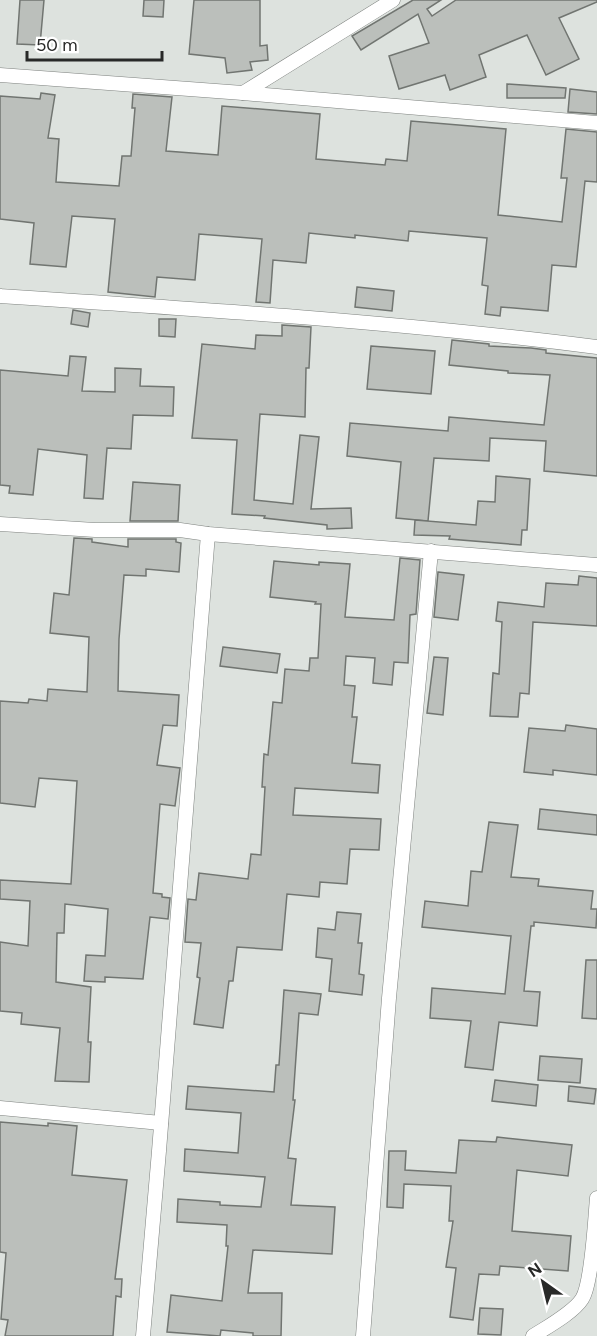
<svg xmlns="http://www.w3.org/2000/svg" width="597" height="1336" font-family="Figtree,sans-serif">
<style>
.building{fill:#bbbfbb;stroke:#717571;stroke-width:1.5}
.lines{fill:none;stroke-linecap:round;stroke-linejoin:round}
.street-casing{stroke:#7e827f;stroke-width:15}
.street{stroke:#fff;stroke-width:14}
</style>
<rect width="100%" height="100%" fill="#dde2de"/>
<g class="building">
<path d="M20,0H44L40,45L17,44Z"/>
<path d="M144,0H164L163,17L143,16Z"/>
<path d="M194,0H260V46L267,45L268,60L250,62L252,70L227,73L225,58L189,54Z"/>
<path d="M413,0H441L427,9L432,16L456,0H597V2L559,18L579,59L546,75L527,35L479,55L486,77L450,90L445,75L399,89L389,56L429,43L418,14L361,50L352,36Z"/>
<path d="M507,84L566,88L565,98H507Z"/>
<path d="M570,89L597,92V114L568,112Z"/>
<path d="M41,93L55,95L48,138L59,139L56,182L119,186L122,156H131L135,108H132L133,94L172,97L166,151L218,155L222,106L320,114L316,159L385,165L386,159L407,161L411,121L506,129L498,215L562,222L567,178H561L566,129L597,132V182L585,181L576,267L552,265L548,311L501,307L500,316L485,314L488,286L482,285L487,238L409,231L408,241L355,235V238L309,233L306,263L273,260L270,303L256,302L262,239L199,234L195,280L157,277L155,297L108,292L115,219L72,216L66,267L30,264L34,223L0,219V96L40,99Z"/>
<path d="M357,287L394,291L392,311L355,307Z"/>
<path d="M73,310L90,313L88,327L71,324Z"/>
<path d="M159,319H176L175,337L159,336Z"/>
<path d="M282,325L311,327L309,368H306L305,417L260,414L254,500L293,504L300,435L319,437L311,509L351,508L352,528L327,529V525L264,518L265,516L232,514L237,440L192,438L202,344L255,349L256,335L282,336Z"/>
<path d="M452,340L489,344V346L531,348L546,350V353L597,358V476L544,471L546,441L490,438L489,461L434,458L428,521L396,518L401,462L347,456L350,423L448,431L449,417L544,425L550,375L508,373V371L449,365Z"/>
<path d="M371,346L435,351L431,394L367,389Z"/>
<path d="M70,356L86,357L82,391L115,392V368L141,369L140,386L174,387L173,416L133,415L131,449L107,448L103,499L84,498L87,455L38,449L33,495L9,493L10,486L0,485V370L68,376Z"/>
<path d="M496,476L530,479L527,530H522L521,545L449,539L450,536L414,535L415,520L476,525L478,501L495,502Z"/>
<path d="M133,482L180,485L178,521H130Z"/>
<path d="M74,538L92,539V542L128,547V539H176V542L181,543L179,572L146,569V576L124,575L119,639L118,691L179,695L177,726L163,725L157,765L180,768L175,806L160,804L153,893L162,894V897L170,898L168,919L150,917L143,979L105,977V982L84,981L86,955L105,956L108,909L65,904L64,933H57L56,982L91,987L88,1042H91L89,1082L55,1081L60,1028L21,1024L22,1013L0,1011V942L28,946L30,901L0,899V880L71,884L77,781L39,778L35,807L0,803V701L28,703L29,699L47,701L48,689L87,692L89,637L50,633L54,593L69,595Z"/>
<path d="M400,558L420,560L416,614L410,615L408,663L394,662L392,685L373,683L375,658L346,656L344,685L355,686L352,717H357L352,763L380,765L378,793L295,788L293,815L381,819L379,850L350,849L347,884L320,882L319,897L287,894L282,950L237,947L233,981H229L223,1028L194,1024L200,978L197,977L201,943L185,942L188,899L196,900L199,873L248,879L251,854L261,855L265,787H262L264,754L268,755L273,702L282,703L285,669L309,671L310,658H318L321,604H315L316,602L270,597L274,561L319,565V562L350,564L345,617L394,620Z"/>
<path d="M438,572L464,575L458,620L434,617Z"/>
<path d="M579,576L597,578V626L533,622L529,694L520,693L518,717L490,716L493,673L499,674L502,622L496,621L498,602L544,607L546,583L578,585Z"/>
<path d="M223,647L280,654L277,673L220,666Z"/>
<path d="M434,657L448,658L443,715L427,713Z"/>
<path d="M566,725L597,729V775L553,770V775L524,772L529,728L565,731Z"/>
<path d="M540,809L597,815V835L538,829Z"/>
<path d="M489,822L518,825L511,877L539,879L538,886L593,891L591,909H597L596,928L534,922V926H531L524,991L540,992L537,1026L499,1022L493,1070L465,1067L471,1021L430,1018L432,988L505,994L511,936L422,927L425,901L468,906L471,871L482,872Z"/>
<path d="M337,912L361,914L358,943H362L359,974L364,975L362,995L329,991L332,959L316,957L318,928L335,930Z"/>
<path d="M586,960H597V1019L582,1018Z"/>
<path d="M284,990L321,994L318,1015L299,1013L293,1100H295L288,1158L296,1159L291,1205L335,1207L332,1254L253,1250L248,1293H282L281,1336H253V1333L221,1330L220,1336L167,1332L171,1295L222,1301L228,1246H226L227,1225L177,1222L178,1199L220,1202V1205L261,1207L265,1177L184,1171L185,1149L238,1153L241,1113L186,1109L188,1086L274,1092L276,1065H279Z"/>
<path d="M540,1056L582,1059L580,1083L538,1080Z"/>
<path d="M495,1080L538,1085L536,1106L492,1101Z"/>
<path d="M569,1086L596,1089L594,1104L568,1101Z"/>
<path d="M0,1122L48,1126V1123L77,1126L72,1175L127,1180L115,1279H122L121,1297L116,1296L113,1336H5L8,1320L1,1319L6,1253L0,1252Z"/>
<path d="M497,1137L572,1145L568,1176L517,1170L512,1231L571,1236L568,1271L500,1266L499,1275L479,1274L473,1320L450,1317L456,1268L446,1267L453,1221H449L451,1186L404,1184L403,1208L387,1207L389,1151H406L405,1170L456,1173L459,1140L496,1142Z"/>
<path d="M480,1308L503,1309L501,1335L478,1334Z"/>
</g>
<g class="lines">
<g class="street-casing">
<g id="street">
<path d="M0,75L243,93L597,123"/>
<path d="M243,93L393,0"/>
<path d="M0,296C199,309 399,322 597,347"/>
<path d="M0,524L95,530H180L208,534L597,565"/>
<path d="M0,1108L161,1123"/>
<path d="M143,1336L159,1151L208,534"/>
<path d="M363,1336L389,998L431,551"/>
<path d="M533,1336C547,1327 573,1313 582,1299C592,1284 595,1219 597,1198"/>
</g>
</g>
<use href="#street" class="street"/>
</g>
<g transform="translate(543 1282) rotate(326)" stroke="#ffffff" stroke-width="4.5" paint-order="stroke">
<path d="M0-4.5L10 22L0 15L-10 22Z" fill="#282928"/>
<text y="-9" font-size="16" font-weight="bold" text-anchor="middle" fill="#282928">N</text>
</g>
<path d="M27 51v9h135v-9" fill="none" stroke="#282928" stroke-width="3"/>
<text x="36" y="51" font-size="18" fill="#282928" stroke="#ffffff" stroke-width="4.5" paint-order="stroke">50 m</text>
</svg>
